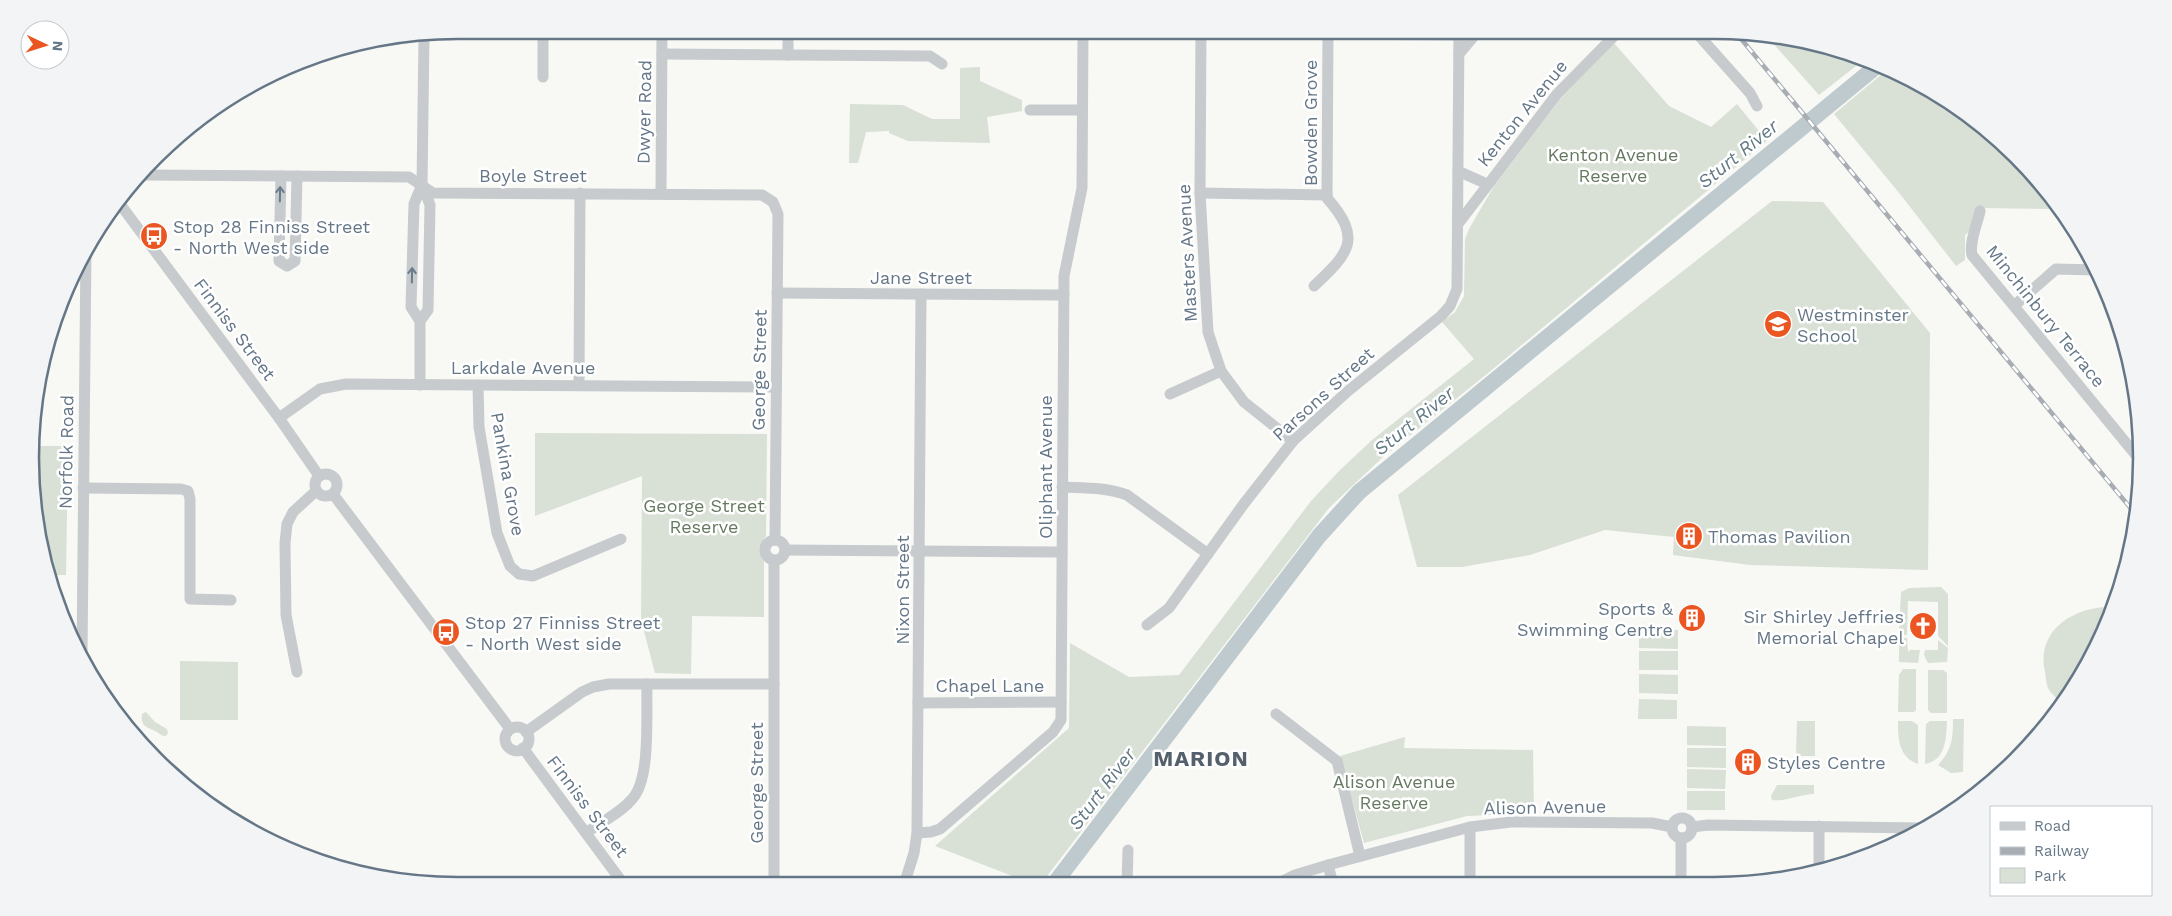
<svg xmlns="http://www.w3.org/2000/svg" width="2172" height="916" font-family="'Work Sans',sans-serif">
<style>
.green{fill:#d9e0d5}
.lines{fill:none;stroke-linecap:round;stroke-linejoin:round}
.river{stroke:#bfcace;stroke-width:16}
.minor{stroke:#c7cbce;stroke-width:11}
.rail-casing{stroke:#a7adb3;stroke-width:4.5}
.rail{stroke:#fff;stroke-width:2.5;stroke-dasharray:8;stroke-linecap:butt}
.oneway{stroke:#6a7b8b}
.labels{text-anchor:middle;dominant-baseline:central;stroke-width:5;stroke-linejoin:round;paint-order:stroke}
.street-label{font-size:18px;fill:#657787;stroke:#fff}
.park-label{font-size:18px;fill:#657960;stroke:#fff}
.poi-label{font-size:18px;fill:#657787;stroke:#fff;text-anchor:start}
.water-label{font-size:19px;font-style:italic;fill:#617983;stroke:#fff}
.district-label{font-size:22px;font-weight:bold;letter-spacing:1px;fill:#54606c;stroke:#fff}
.rim{fill:none;stroke:#657787;stroke-width:2.5}
</style>
<rect width="100%" height="100%" fill="#f8f8f5"/>
<g class="green">
<path d="M1769,39L1852,53L1865,59L1819,95Z"/>
<path d="M1614,43L1669,106L1711,127L1737,104L1767,141L1487,374L1383,457L1329,508L1041,884H1030L1025,881L935,846L1069,728L1070,643L1129,677L1179,675L1311,501L1340,470L1372,440L1474,359L1442,322L1455,312L1464,296L1465,239L1469,229L1494,186L1561,98Z"/>
<path d="M980,67V81L1022,100V111L987,117L990,143L908,141L889,133V131L866,132L858,163H849L850,104L903,105L932,119H960V68Z"/>
<path d="M1888,69L1928,87L1996,136L2054,198L2061,209L1979,208L1975,227L1965,235V260L1956,266L1900,194L1834,114Z"/>
<path d="M1772,201L1823,202L1930,333L1928,570L1750,565L1673,555L1674,537L1605,530L1530,555L1462,567H1417L1398,495Z"/>
<path d="M535,433L767,434L766,536C760,543 760,554 764,562V617L692,616L691,674L655,673L641,620L642,476L535,516Z"/>
<path d="M31,446H68L66,575H51L38,541L30,458Z"/>
<path d="M1941,587L1948,594V646L1938,636V602L1908,601L1907,635H1899L1901,592L1909,588Z"/>
<path d="M2114,607L2070,696L2062,704C2058,700 2053,695 2049,690C2046,685 2046,677 2045,671C2036,629 2076,605 2114,607Z"/>
<path d="M1639,629L1678,630V649L1639,648Z"/>
<path d="M1899,638H1907L1908,652L1910,650H1920L1918,663L1899,662Z"/>
<path d="M1938,640L1948,648L1947,662L1928,663L1924,655L1925,650H1938Z"/>
<rect x="1639" y="651" width="39" height="19"/>
<path d="M180,661L238,662V720H180Z"/>
<path d="M1903,669H1916V710L1914,712H1898L1899,675Z"/>
<path d="M1928,670H1943L1947,673V713H1931L1928,710Z"/>
<path d="M1639,674L1678,675V694L1639,693Z"/>
<path d="M1639,699L1677,700V719H1638Z"/>
<path d="M146,712L155,722L167,729L168,733L166,736C160,736 160,733 155,731C146,727 140,725 142,714Z"/>
<path d="M1953,719H1964L1963,772L1951,773L1938,765C1952,750 1953,739 1953,719Z"/>
<path d="M1797,721H1815V756H1796Z"/>
<path d="M1898,721H1912L1918,725V764C1898,757 1898,738 1898,721Z"/>
<path d="M1930,721H1947C1946,739 1946,760 1925,764L1926,724Z"/>
<path d="M1687,726L1726,727V746L1687,745Z"/>
<path d="M1405,737L1404,748L1533,750L1534,813L1467,816L1364,843L1340,756Z"/>
<path d="M1687,748H1726V768L1687,767Z"/>
<path d="M1687,769L1726,770L1725,789L1687,788Z"/>
<path d="M1777,785H1814V794C1799,794 1786,802 1772,800L1771,796Z"/>
<rect x="1687" y="791" width="38" height="19"/>
</g>
<g class="lines">
<path class="river" d="M1054,884L1319,536L1359,492L1878,65"/>
<g class="minor">
<path d="M1201,30L1200,193L1208,332L1221,371L1244,402L1293,441"/>
<path d="M1694,30L1750,93L1757,106"/>
<path d="M1083,31L1201,33"/>
<path d="M1328,34L1459,35"/>
<path d="M662,54L930,56L942,64"/>
<path d="M1459,54L1479,30"/>
<path d="M788,55V30"/>
<path d="M543,77V30"/>
<path d="M1030,110H1082"/>
<path d="M1458,171L1487,184"/>
<path d="M144,175L409,177L433,193L762,195L773,202L778,214L775,540"/>
<path d="M281,176L279,261L287,266L295,261L297,176"/>
<path d="M661,193L662,30"/>
<path d="M1200,193L1327,195"/>
<path d="M120,204L279,418L319,476"/>
<path d="M1980,211C1977,225 1969,242 1972,255L2140,460"/>
<path d="M1458,224L1557,94L1620,30"/>
<path d="M1314,286C1349,253 1363,239 1327,198L1328,30"/>
<path d="M777,293L1064,295"/>
<path d="M2015,305L2056,269L2098,270"/>
<path d="M420,321L428,310L430,205L423,186"/>
<path d="M420,385V321L411,307L414,204L422,185L424,36"/>
<path d="M478,385L479,427L497,533L510,566L519,574L533,576L621,539"/>
<path d="M579,385L580,193"/>
<path d="M1170,394L1221,371"/>
<path d="M279,418L320,389L346,384L776,387"/>
<circle cx="326" cy="485" r="11"/>
<path d="M1062,487C1085,488 1106,487 1127,495L1208,554"/>
<path d="M83,488L181,489L188,491L190,499V599L231,600"/>
<path d="M333,494L510,729"/>
<circle cx="775" cy="550" r="10"/>
<path d="M785,550L1062,552"/>
<path d="M1147,625L1169,608L1243,505L1293,441L1348,391L1441,316L1450,306L1457,289L1459,30"/>
<path d="M82,657L86,247"/>
<path d="M297,672L286,615L285,543L287,524L293,512L316,491"/>
<path d="M918,703L1061,702"/>
<path d="M1276,714L1337,761L1360,856"/>
<circle cx="517" cy="739" r="12"/>
<path d="M526,732L582,692L593,687L609,684H774"/>
<path d="M523,748L625,886"/>
<circle cx="1682" cy="828" r="10"/>
<path d="M1692,827L1708,825L1919,828"/>
<path d="M586,833C601,822 621,813 633,798C651,777 646,713 647,684"/>
<path d="M917,833L931,832L940,829L1053,732L1061,720L1064,276L1082,188L1083,30"/>
<path d="M1328,865L1333,884"/>
<path d="M1819,869V826"/>
<path d="M1470,883V827"/>
<path d="M1681,883V838"/>
<path d="M1127,884L1128,850"/>
<path d="M1277,884L1295,875L1328,865L1470,827L1511,822L1652,823L1672,827"/>
<path d="M774,885V560"/>
<path d="M904,885L914,853L917,833L921,294"/>
</g>
<g class="rail-casing">
<path id="rail" d="M1737,34L2138,517"/>
</g>
<use href="#rail" class="rail"/>
</g>
<defs><path id="oneway-shaft" d="M-6 0H5M1.5-3L5.5 0L1.5 3" fill="none" stroke-width="1.6" stroke-linecap="round" stroke-linejoin="round" transform="scale(1.25)"/></defs>
<g class="oneway">
<use href="#oneway-shaft" transform="translate(280 194) rotate(-89)"/>
<use href="#oneway-shaft" transform="translate(412 275) rotate(-89)"/>
</g>
<defs>
<g id="bus-disc" transform="scale(1.4375)"><circle r="9.5" fill="#eb5521" stroke="#fff"/><path d="M-5-6H5V4H4V6H2V4H-2V6H-4V4H-5ZM-3.5-4V0h7V-4ZM-3.5 1.2v1.5H-2V1.2ZM2 1.2v1.5H3.5V1.2Z" fill="#fff"/></g>
<g id="school-disc" transform="scale(1.4375)"><circle r="9.5" fill="#eb5521" stroke="#fff"/><path d="M0-5L7-2L0 1L-7-2ZM-4 1L0 2.5L4 1V4Q0 6-4 4Z" fill="#fff"/></g>
<g id="building-disc" transform="scale(1.4375)"><circle r="9.5" fill="#eb5521" stroke="#fff"/><path d="M-4-6H4V6H1V3H-1V6H-4ZM-2.5-4.3h1.7v1.8h-1.7ZM.8-4.3h1.7v1.8H.8ZM-2.5-1h1.7V.8h-1.7ZM.8-1h1.7V.8H.8Z" fill="#fff"/></g>
<g id="church-disc" transform="scale(1.4375)"><circle r="9.5" fill="#eb5521" stroke="#fff"/><path d="M-1.2-6h2.4v3.5h3.3v2.4h-3.3V6h-2.4V-.1h-3.3v-2.4h3.3Z" fill="#fff"/></g>
</defs>
<g fill-rule="evenodd">
<use href="#bus-disc" x="154" y="236"/>
<use href="#school-disc" x="1778" y="324"/>
<use href="#building-disc" x="1689" y="536"/>
<use href="#building-disc" x="1692" y="618"/>
<use href="#church-disc" x="1923" y="626"/>
<use href="#bus-disc" x="446" y="632"/>
<use href="#building-disc" x="1748" y="762"/>
</g>
<g class="labels">
<g class="street-label">
<text transform="translate(644 112) rotate(-89)">Dwyer Road</text>
<text transform="translate(1522 113) rotate(-51)">Kenton Avenue</text>
<text transform="translate(1310 123) rotate(-90)">Bowden Grove</text>
<text x="533" y="175">Boyle Street</text>
<text transform="translate(1187 253) rotate(-93)">Masters Avenue</text>
<text x="921" y="277">Jane Street</text>
<text transform="translate(2046 316) rotate(51)">Minchinbury Terrace</text>
<text transform="translate(235 329) rotate(53)">Finniss Street</text>
<text x="523" y="367">Larkdale Avenue</text>
<text transform="translate(759 370) rotate(-89)">George Street</text>
<text transform="translate(1323 394) rotate(-42)">Parsons Street</text>
<text transform="translate(66 452) rotate(-89)">Norfolk Road</text>
<text transform="translate(1045 467) rotate(-90)">Oliphant Avenue</text>
<text transform="translate(508 474) rotate(80)">Pankina Grove</text>
<text transform="translate(902 590) rotate(-90)">Nixon Street</text>
<text x="990" y="685">Chapel Lane</text>
<text transform="translate(756 783) rotate(-90)">George Street</text>
<text transform="translate(588 806) rotate(53)">Finniss Street</text>
<text transform="translate(1545 807) rotate(-1)">Alison Avenue</text>
</g>
<g class="park-label">
<text x="1613" y="154">Kenton Avenue<tspan x="1613" dy="21">Reserve</tspan></text>
<text x="704" y="505">George Street<tspan x="704" dy="21">Reserve</tspan></text>
<text x="1394" y="781">Alison Avenue<tspan x="1394" dy="21">Reserve</tspan></text>
</g>
<g class="poi-label">
<text x="173" y="226">Stop 28 Finniss Street<tspan x="173" dy="21">- North West side</tspan></text>
<text x="1797" y="314">Westminster<tspan x="1797" dy="21">School</tspan></text>
<text x="1708" y="536">Thomas Pavilion</text>
<text x="1673" y="608" text-anchor="end">Sports &amp;<tspan x="1673" dy="21">Swimming Centre</tspan></text>
<text x="1904" y="616" text-anchor="end">Sir Shirley Jeffries<tspan x="1904" dy="21">Memorial Chapel</tspan></text>
<text x="465" y="622">Stop 27 Finniss Street<tspan x="465" dy="21">- North West side</tspan></text>
<text x="1767" y="762">Styles Centre</text>
</g>
<g class="water-label">
<text transform="translate(1738 154) rotate(-39)">Sturt River</text>
<text transform="translate(1414 421) rotate(-39)">Sturt River</text>
<text transform="translate(1102 789) rotate(-53)">Sturt River</text>
</g>
<g class="district-label">
<text x="1201" y="758">MARION</text>
</g>
</g>
<path d="M0 0H2172V916H0ZM458 39H1714A419 419 0 0 1 2133 458V458A419 419 0 0 1 1714 877H458A419 419 0 0 1 39 458V458A419 419 0 0 1 458 39Z" fill="#f3f4f5" fill-rule="evenodd"/>
<path class="rim" d="M458 39H1714A419 419 0 0 1 2133 458V458A419 419 0 0 1 1714 877H458A419 419 0 0 1 39 458V458A419 419 0 0 1 458 39Z"/>
<rect x="1990" y="806" width="162" height="90" fill="#ffffff" stroke="#c1c9cf"/>
<rect x="2000" y="822" width="25" height="8" fill="#c7cbce" stroke="#c1c9cf"/>
<text x="2034" y="831" font-size="15" fill="#657787">Road</text>
<rect x="2000" y="847" width="25" height="8" fill="#a7adb3" stroke="#c1c9cf"/>
<text x="2034" y="856" font-size="15" fill="#657787">Railway</text>
<rect x="2000" y="868" width="25" height="15" fill="#d9e0d5" stroke="#c1c9cf"/>
<text x="2034" y="881" font-size="15" fill="#657787">Park</text>
<g transform="translate(45 45) rotate(94)"><circle r="24" fill="#ffffff" stroke="#c1c9cf"/>
<path d="M0-4L9 19L0 12L-9 19Z" fill="#eb5521"/>
<text y="-8" font-size="14" font-weight="bold" text-anchor="middle" fill="#657787">N</text>
</g>
</svg>
